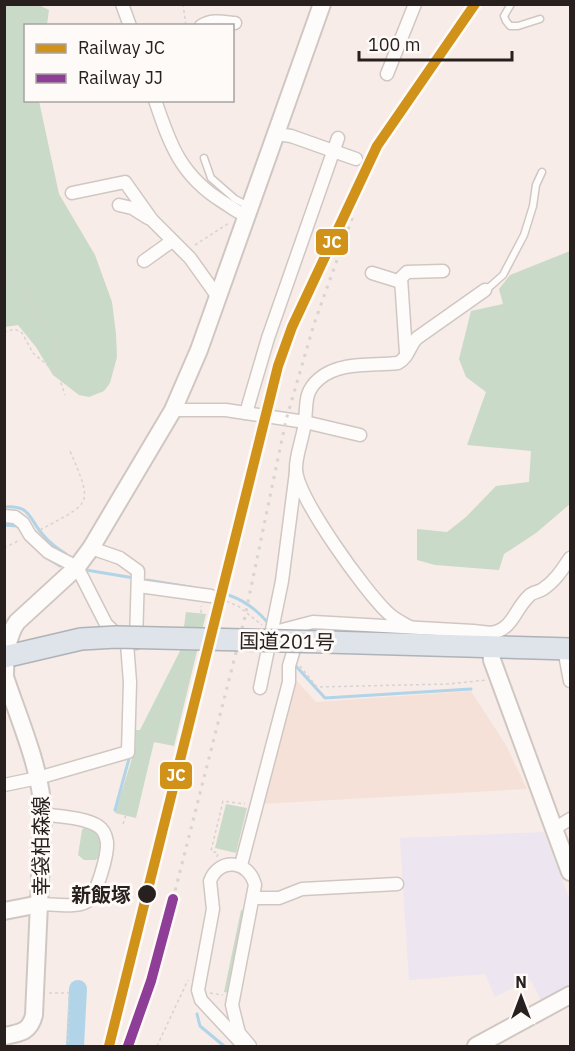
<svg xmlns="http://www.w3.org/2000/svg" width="575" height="1051" font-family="'IBM Plex Sans','Noto Sans JP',sans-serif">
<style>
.commercial{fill:#ede5ef}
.built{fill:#f6e1d9}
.green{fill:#cadac8}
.water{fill:#b1d4e8}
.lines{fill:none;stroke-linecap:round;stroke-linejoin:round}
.stream{stroke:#b1d4e8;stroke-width:3}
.river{stroke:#b1d4e8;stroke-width:18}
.lane-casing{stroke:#d0c7c3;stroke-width:9}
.street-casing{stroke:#d0c7c3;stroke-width:15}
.secondary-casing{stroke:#d0c7c3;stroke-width:20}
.highway-casing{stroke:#afb2b7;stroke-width:24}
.path{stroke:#d7d3d2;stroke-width:1.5;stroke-dasharray:3 3;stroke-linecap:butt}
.lane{stroke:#fefcfb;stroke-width:6}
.street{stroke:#fefcfb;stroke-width:12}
.secondary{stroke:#fefcfb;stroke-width:16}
.highway{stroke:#dee4ea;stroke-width:21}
.rail{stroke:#d8d4d3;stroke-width:3;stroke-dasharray:3 6;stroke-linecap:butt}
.highway-bridge-casing{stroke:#afb2b7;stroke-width:24;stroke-linecap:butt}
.highway-bridge{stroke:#dee4ea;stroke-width:21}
.rail-1-casing{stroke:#fefaf8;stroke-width:15}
.rail-2-casing{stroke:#fefaf8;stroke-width:15}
.rail-1{stroke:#d09219;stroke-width:10}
.rail-2{stroke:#8f3e97;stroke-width:10}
.stop-dot{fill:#28201e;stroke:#fefaf8;stroke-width:2}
.labels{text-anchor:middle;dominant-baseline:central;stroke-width:6;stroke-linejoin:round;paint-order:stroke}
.street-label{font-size:20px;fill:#28201e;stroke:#fefaf8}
.stop-label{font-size:20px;font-weight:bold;fill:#28201e;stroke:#fefaf8;text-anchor:end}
.line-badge{stroke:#fefaf8;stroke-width:2}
.badge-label{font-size:16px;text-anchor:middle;font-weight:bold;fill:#fff}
</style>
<rect width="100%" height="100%" fill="#f7ece7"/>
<path class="commercial" d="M544,832L570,901V988L543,1004L530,979L495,997L485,974L409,980L400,838Z"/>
<path class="built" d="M297,681L316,702L471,691L506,745L527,789L262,804L293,682Z"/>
<g class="green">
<path d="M5,4L39,5L49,10L47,25L26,26V100L39,101L59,194L95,255L112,302L116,334L117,357L110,383L104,391L89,397L79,395L53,375L36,347L18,325L5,327Z"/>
<path d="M570,251V504L536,533L504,554L499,570L435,565L417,560V529L447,532L466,517L496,486L529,482L531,451L467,445L486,392L466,377L459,359L471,311L503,304L499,289L510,275Z"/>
<path d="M186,612L206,614L174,746L154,742L136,818L115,813L135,749L136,730H140L181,649Z"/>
<path d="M226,804L247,808L236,853L215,848Z"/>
<path d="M85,827L96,830L103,844L101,857L95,860H84L78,855L82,830Z"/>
<path d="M241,910L248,911L230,993L224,992Z"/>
</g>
<path class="water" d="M73,990L82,991L81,1046H71Z"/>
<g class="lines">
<g class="stream">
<path d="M4,507C31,504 29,520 44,536C50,543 58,549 66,554"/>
<path d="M4,525L17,526L22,531"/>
<path d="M47,558L60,566"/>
<path d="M86,570L134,578"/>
<path d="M147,580L196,588"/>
<path d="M212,591C236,595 253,605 269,624"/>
<path d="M295,665L325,698L471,689"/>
<path d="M115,810L130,755"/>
<path d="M197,1014L200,1026L224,1046"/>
</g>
<path class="river" d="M75,1046L78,989"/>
<g class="lane-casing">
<g id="lane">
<path d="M511,4L504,16L506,21L510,26H518L540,19"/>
<path d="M204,158L211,178L235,199L250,207"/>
<path d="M486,290L503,275L524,235L533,206L536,185L542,172"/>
</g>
</g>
<g class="street-casing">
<g id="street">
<path d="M122,4L130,26"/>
<path d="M201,26C212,19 223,22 235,23"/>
<path d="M387,74L415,4"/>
<path d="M155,100C170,145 181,176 223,202C231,207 238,213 247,216"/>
<path d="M276,134L291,136L356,159"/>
<path d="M72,193L125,182L152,220L190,258L215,293L219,296"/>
<path d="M119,205L132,208L148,218"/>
<path d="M144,261L172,241"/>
<path d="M372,273L401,282"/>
<path d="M406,353L401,278L407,272L443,271"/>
<path d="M173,410H226L305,422L360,435"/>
<path d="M246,413L268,338L338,138"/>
<path d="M4,516L15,517L23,523L30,535L48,552L77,567L106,624L127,644L130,682L128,752L38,778L4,785"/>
<path d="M91,548L120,558L138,571L136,643"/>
<path d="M139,586L211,596"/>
<path d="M410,627C402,623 394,619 387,612C365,591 298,499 296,470C295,456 304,436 305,421C307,403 304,392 319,379C340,361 372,366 398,363C409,357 409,346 417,338L485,290"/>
<path d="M271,633L313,622L473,631L491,633V647"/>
<path d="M491,633C514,629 514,609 530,595C533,592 539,592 543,589C555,581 562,570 570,558"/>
<path d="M564,649L570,681"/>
<path d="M260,688L282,581L296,472"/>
<path d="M554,829L570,819"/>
<path d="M241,865L289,682V666L301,626"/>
<path d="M254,898H279L302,889L397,884"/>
<path d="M40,904C51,904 77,908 86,902C97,896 108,854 107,842C106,836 103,829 98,826C83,817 60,817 43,814"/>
<path d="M244,1046L201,1000L198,990L213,909L210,881C219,857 249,860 255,885L232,1005L239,1033L250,1046"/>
</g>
</g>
<g class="secondary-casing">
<g id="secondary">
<path d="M491,647L492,660L570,872"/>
<path d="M4,911L40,904"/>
<path d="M4,1036C20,1033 30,1032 34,1015L43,814C41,768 20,722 5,677C5,660 7,636 17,622L77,567L91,548L173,410L199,350L322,4"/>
<path d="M476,1046L570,995"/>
</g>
</g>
<g class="highway-casing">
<g id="highway">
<path d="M326,642L570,649"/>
<path d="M4,657L81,639"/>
</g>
</g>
<g class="path">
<path d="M183,4L186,26"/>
<path d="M195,245L229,223"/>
<path d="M4,259L54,340L57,351V373"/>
<path d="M4,332L15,329L22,333L33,353L58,374L65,395"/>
<path d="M40,530C91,502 94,507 70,451"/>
<path d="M4,548L20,540"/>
<path d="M221,599L238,606L262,625"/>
<path d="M194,622L201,614V606"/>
<path d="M300,666L317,687L449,684L486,680"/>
<path d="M141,733C151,733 163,742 172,738L180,699L194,654"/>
<path d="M131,790L126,788L134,763"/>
<path d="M123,824L144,758L147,731L150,724L169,695L186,655"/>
<path d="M217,857L218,853L211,851L223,801L245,804"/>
<path d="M49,993H69L68,1046"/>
<path d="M210,993L223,995"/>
<path d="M157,1046L188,980"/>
</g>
<use href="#lane" class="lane"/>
<use href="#street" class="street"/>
<use href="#secondary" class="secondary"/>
<use href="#highway" class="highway"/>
<path class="rail" d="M173,899L244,621L286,420L314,324L354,213"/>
<g class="highway-bridge-casing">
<path id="highway-bridge" d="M81,639L116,637L326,642"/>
</g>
<use href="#highway-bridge" class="highway-bridge"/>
<g class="rail-1-casing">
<path id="rail-1" d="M109,1046L278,366L292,327L377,146L475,4"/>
</g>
<g class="rail-2-casing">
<path id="rail-2" d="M128,1046L151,981L173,899"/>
</g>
<use href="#rail-1" class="rail-1"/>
<use href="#rail-2" class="rail-2"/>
</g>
<circle class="stop-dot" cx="147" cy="894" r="10"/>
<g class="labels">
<g class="street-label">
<text transform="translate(287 641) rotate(1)">国道201号</text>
<text transform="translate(40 846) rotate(-90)">幸袋柏森線</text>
</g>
<g class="stop-label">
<text x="131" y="894">新飯塚</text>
</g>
</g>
<g class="line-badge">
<rect x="315" y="228" width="34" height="28" rx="6" fill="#d09219"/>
<rect x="159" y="761" width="34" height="29" rx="6" fill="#d09219"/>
</g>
<g class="badge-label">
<text x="332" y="248">JC</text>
<text x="176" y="781">JC</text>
</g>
<rect width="575" height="1051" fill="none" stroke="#28201e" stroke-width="12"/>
<rect x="24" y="24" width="210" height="78" fill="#fefaf8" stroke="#a8a3a1" stroke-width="1.5"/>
<rect x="36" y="44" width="30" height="9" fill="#d09219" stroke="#a8a3a1" stroke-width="1.5"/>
<text x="78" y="54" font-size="18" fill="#28201e">Railway JC</text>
<rect x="36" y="74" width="30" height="9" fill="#8f3e97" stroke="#a8a3a1" stroke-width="1.5"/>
<text x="78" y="84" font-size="18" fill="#28201e">Railway JJ</text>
<g transform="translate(521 997)" stroke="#fefaf8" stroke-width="4.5" paint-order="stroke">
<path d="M0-4.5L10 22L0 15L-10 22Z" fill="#28201e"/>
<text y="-9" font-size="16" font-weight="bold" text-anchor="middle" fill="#28201e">N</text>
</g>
<path d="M359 51v9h153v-9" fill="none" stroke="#28201e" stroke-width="3"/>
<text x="368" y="51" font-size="18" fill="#28201e" stroke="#fefaf8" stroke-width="4.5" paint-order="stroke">100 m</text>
</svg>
